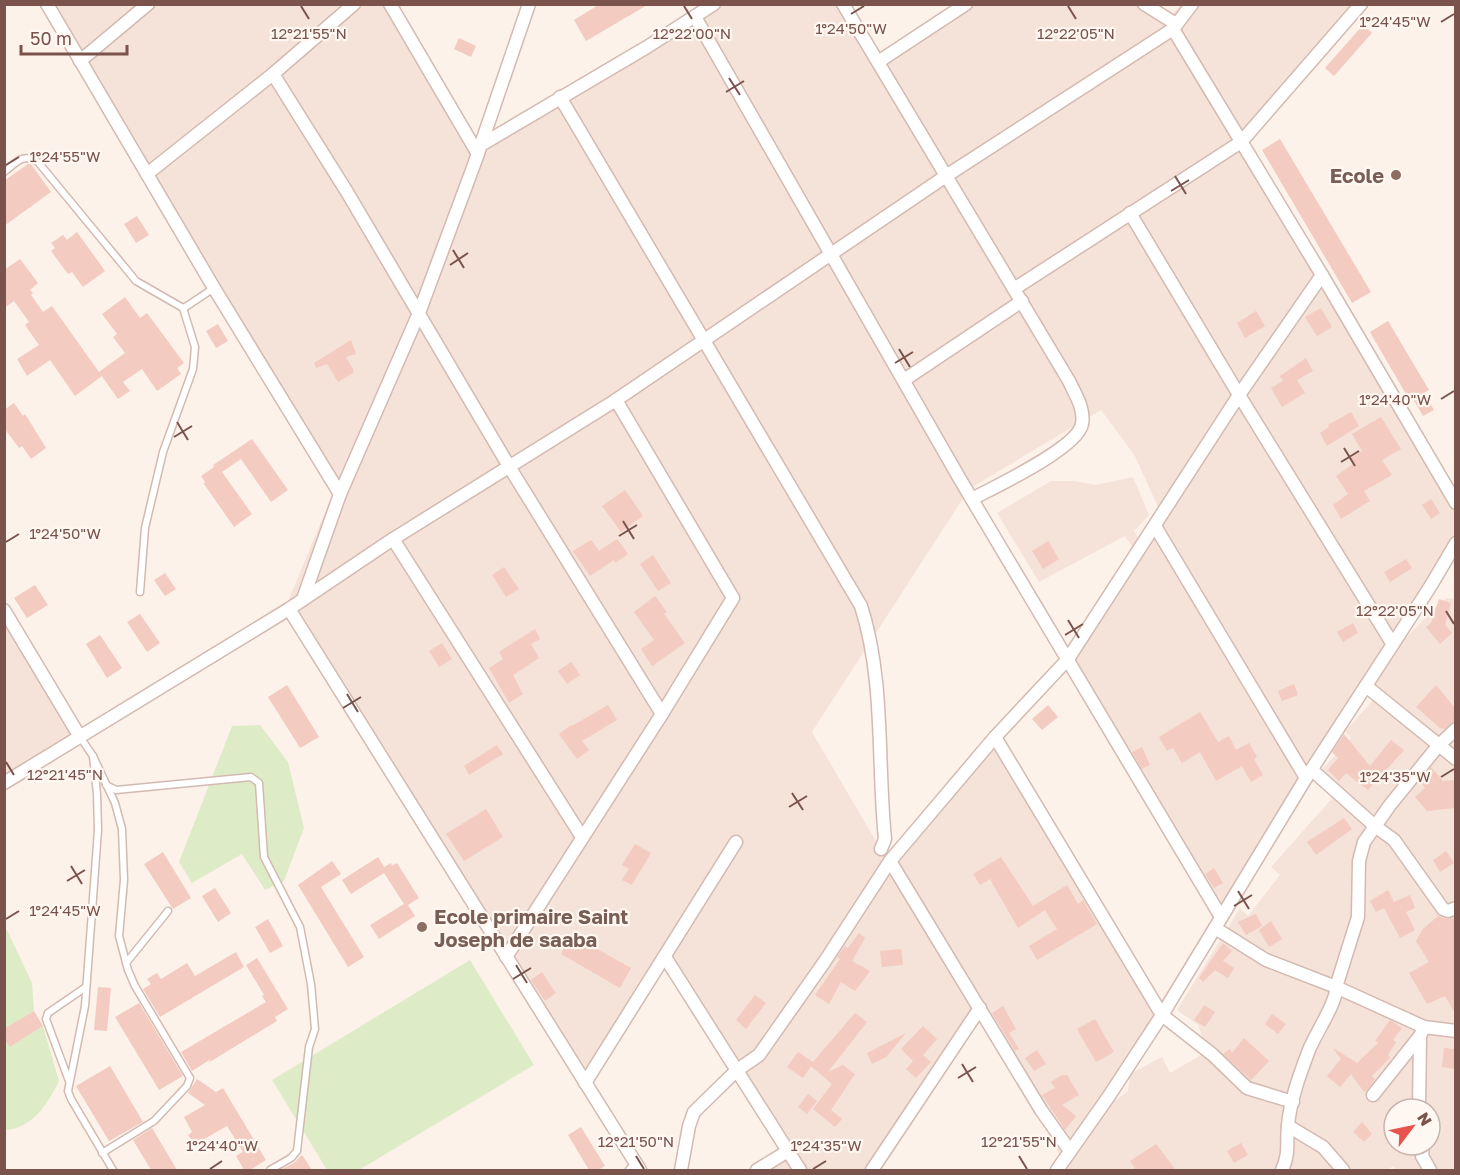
<svg xmlns="http://www.w3.org/2000/svg" width="1460" height="1175" font-family="'Golos Text',sans-serif">
<style>
.residential{fill:#f5e2d8;fill-rule:evenodd}
.green{fill:#ddecc7}
.building{fill:#f3cbc1}
.lines{fill:none;stroke-linecap:round;stroke-linejoin:round}
.lane-casing{stroke:#d3bab1;stroke-width:9}
.street-casing{stroke:#d3bab1;stroke-width:15}
.lane{stroke:#fff;stroke-width:6}
.street{stroke:#fff;stroke-width:12}
.ticks{fill:none;stroke:#79534c;stroke-width:2}
.education-dot{fill:#8d6e63;stroke:#fff7f1;stroke-width:2}
.labels{text-anchor:middle;dominant-baseline:central;stroke-width:4.5;stroke-linejoin:round;paint-order:stroke}
.education-label{font-size:20px;font-weight:bold;fill:#785e54;stroke:#fff7f1;text-anchor:end}
.ticks-label{font-size:15px;text-anchor:middle;fill:#79534c;stroke:#fff7f1;stroke-width:4.5;stroke-linejoin:round;paint-order:stroke}
</style>
<rect width="100%" height="100%" fill="#fdf2ea"/>
<g class="residential">
<path d="M47,5H387L477,157L717,5H845L878,60L961,5H1144L1166,21L1181,5H1360L1238,142L1455,509V535L1365,680L1436,607L1447,598L1454,599L1456,612V982L1451,985L1456,992L1455,1170H1396L1393,1166L1388,1170H1064L1063,1161L980,1009L872,1170H757L788,1151L666,959L585,1083L286,606L334,491ZM1101,410L1135,456L1162,516L1068,659L1217,915L1363,684L1377,696L1345,731L1351,738L1324,767L1317,777L1335,795L1271,867L1280,875L1248,916L1240,908L1177,1010L1198,1025L1208,1051L1170,1073L1162,1057L1130,1074L1128,1091L1090,1120L1162,1015L995,737L884,855L812,732L969,489ZM1394,1109H1430V1145H1394Z"/>
<path d="M1133,477L1149,515L1134,531L1141,543L1133,548L1125,536L1039,582L997,513L1051,481H1074L1096,485Z"/>
<path d="M4,607L79,734L4,779Z"/>
</g>
<g class="green">
<path d="M260,725L288,762L304,828L284,881L265,890L242,854L192,883L179,862L232,726Z"/>
<path d="M4,930H7L32,983L34,1011L5,1029Z"/>
<path d="M470,960L534,1065L359,1170H327L272,1080Z"/>
<path d="M43,1026L59,1081C49,1102 32,1130 4,1130V1039L10,1047Z"/>
</g>
<g class="building">
<path d="M600,4H649L586,41L574,20Z"/>
<path d="M1363,25L1372,33L1334,76L1325,68Z"/>
<path d="M459,38L476,46L471,57L454,49Z"/>
<path d="M1280,139L1371,292L1352,303L1262,150Z"/>
<path d="M28,164H31L51,192L4,226V181Z"/>
<path d="M137,216L149,235L136,243L124,224Z"/>
<path d="M77,232L105,271L83,287L72,272L68,274L51,251L55,248L51,243L63,235L67,240Z"/>
<path d="M20,259L38,283L30,290L33,293L31,295L43,312L52,306L99,372L125,353L113,337L117,334L102,314L125,297L140,318L147,313L184,363L177,368L181,374L157,391L142,369L123,382L130,391L118,399L101,375L102,376L75,396L50,360L27,376L17,359L39,345L25,325L29,322L14,301L4,308V270Z"/>
<path d="M1321,308L1332,327L1317,336L1305,317Z"/>
<path d="M1256,311L1265,326L1245,338L1237,323Z"/>
<path d="M1388,321L1429,390L1424,393L1434,410L1423,416L1413,399L1410,401L1370,332Z"/>
<path d="M218,324L228,341L216,348L206,331Z"/>
<path d="M351,340L356,354L346,357L353,369V373L338,382L327,364L316,368L314,363Z"/>
<path d="M1306,358L1313,371L1297,380L1305,393L1282,407L1271,388L1283,381L1280,376Z"/>
<path d="M14,403L23,416L25,414L30,422L46,448L31,459L22,446L19,448L4,428V410Z"/>
<path d="M1351,412L1359,426L1327,446L1320,433L1329,427L1328,425Z"/>
<path d="M1381,417L1401,449L1382,460L1392,475L1364,491L1370,501L1341,519L1333,505L1348,494L1336,476L1353,464L1350,458L1362,451L1352,434Z"/>
<path d="M252,439L288,490L271,502L241,459L222,472L252,514L234,527L204,484L205,482L201,476L214,467L213,465Z"/>
<path d="M625,490L643,516L621,532L602,506Z"/>
<path d="M1431,499L1440,513L1431,519L1422,505Z"/>
<path d="M617,539L628,554L615,563L614,560L590,576L573,551L591,540L599,551Z"/>
<path d="M1048,541L1059,559L1043,569L1032,551Z"/>
<path d="M653,555L671,583L658,591L640,564Z"/>
<path d="M1406,559L1412,568L1390,582L1384,572Z"/>
<path d="M504,567L519,589L506,597L492,575Z"/>
<path d="M165,573L176,589L165,596L154,580Z"/>
<path d="M35,585L48,605L27,618L14,598Z"/>
<path d="M655,596L667,612L664,614L685,643L652,666L641,649L654,640L634,612Z"/>
<path d="M1439,599L1451,603L1445,625L1452,633L1440,644L1426,627L1431,623Z"/>
<path d="M140,614L160,643L147,652L127,622Z"/>
<path d="M1353,623L1358,633L1343,642L1337,632Z"/>
<path d="M535,629L540,639L531,644L539,658L513,675L523,694L509,703L489,668L503,659L499,652Z"/>
<path d="M100,635L122,668L107,678L86,644Z"/>
<path d="M442,643L452,659L439,667L429,651Z"/>
<path d="M571,662L580,675L567,684L558,671Z"/>
<path d="M1294,684L1298,695L1282,701L1278,691Z"/>
<path d="M287,685L319,737L300,748L268,697Z"/>
<path d="M1436,685L1455,708V721L1444,729L1440,728L1416,707Z"/>
<path d="M608,705L617,720L582,741L589,750L577,759L559,734L571,725L572,726Z"/>
<path d="M1048,705L1058,717L1042,730L1032,719Z"/>
<path d="M1200,712L1218,742L1229,736L1236,750L1249,743L1257,757L1254,759L1263,775L1251,782L1242,766L1216,781L1200,752L1182,763L1173,748L1167,751L1159,737Z"/>
<path d="M1344,734L1370,766L1391,740L1404,750L1368,790L1346,773L1339,781L1328,770L1338,758L1332,752Z"/>
<path d="M497,745L503,754L469,775L464,766Z"/>
<path d="M1142,747L1150,765L1142,769L1132,752Z"/>
<path d="M1431,767L1443,781L1455,780V808L1427,811L1415,797L1425,788L1420,781Z"/>
<path d="M486,809L503,837L464,861L446,834Z"/>
<path d="M1344,818L1352,829L1316,855L1307,842Z"/>
<path d="M635,844L651,853L632,885L622,880L629,869L622,865Z"/>
<path d="M1446,851L1454,863L1440,872L1433,860Z"/>
<path d="M163,852L191,898L173,909L144,864Z"/>
<path d="M378,857L384,867L391,863L392,866L397,863L419,898L408,905L415,916L379,939L370,925L404,904L384,873L351,894L342,880Z"/>
<path d="M1001,857L1033,906L1067,885L1078,904L1083,900L1097,924L1037,960L1029,946L1057,929L1045,910L1018,928L990,879L980,885L973,874Z"/>
<path d="M332,861L341,874L321,887L364,957L348,967L298,885Z"/>
<path d="M1214,868L1223,883L1214,888L1205,874Z"/>
<path d="M215,888L231,913L218,922L202,896Z"/>
<path d="M1388,890L1394,902L1410,895L1415,908L1406,912L1415,930L1400,938L1384,908L1376,912L1370,901Z"/>
<path d="M1256,914L1262,926L1246,935L1238,922Z"/>
<path d="M1438,916L1446,919L1455,917V1013L1445,996L1427,1004L1409,973L1429,962L1416,941L1423,929Z"/>
<path d="M268,919L283,946L270,953L255,927Z"/>
<path d="M1271,921L1282,939L1269,947L1259,930Z"/>
<path d="M573,931L592,942L590,945L631,968L620,988L561,954Z"/>
<path d="M859,933L865,938L852,961L870,971L855,991L841,982L829,1004L815,995L840,959L837,957L845,946L848,948Z"/>
<path d="M1223,943L1232,951L1223,961L1234,968L1228,978L1215,970L1203,982L1199,978Z"/>
<path d="M901,949L903,965L882,967L880,951Z"/>
<path d="M236,952L244,967L160,1017L143,989L151,984L147,979L157,973L161,979L187,963L195,976Z"/>
<path d="M257,958L288,1009L275,1017L277,1021L208,1063L211,1059L192,1071L181,1052L266,1002L262,996L264,995L246,965Z"/>
<path d="M542,972L556,993L545,1001L531,980Z"/>
<path d="M98,987L111,988L107,1031L94,1030Z"/>
<path d="M755,995L766,1003L746,1029L736,1020Z"/>
<path d="M139,1003L183,1076L159,1090L115,1017Z"/>
<path d="M1204,1005L1215,1012L1205,1027L1194,1020Z"/>
<path d="M1003,1006L1016,1029L1009,1033L1019,1049L1015,1051L992,1013Z"/>
<path d="M34,1011L43,1026L10,1047L4,1039V1029Z"/>
<path d="M855,1013L867,1022L828,1072L843,1065L855,1074L831,1110L842,1119L835,1127L813,1109L832,1084L811,1066L803,1078L787,1067L798,1052L813,1062Z"/>
<path d="M1272,1014L1286,1024L1278,1034L1265,1024Z"/>
<path d="M1095,1019L1114,1052L1096,1062L1077,1029Z"/>
<path d="M1390,1020L1402,1028L1393,1040L1396,1042L1388,1055L1390,1058L1372,1076L1375,1079L1367,1090L1364,1092L1351,1074L1340,1087L1327,1076L1341,1059L1333,1048L1357,1063L1378,1043L1375,1041Z"/>
<path d="M923,1026L937,1039L923,1055L931,1062L916,1078L906,1069L913,1061L901,1049Z"/>
<path d="M906,1033L886,1057L872,1064L867,1053Z"/>
<path d="M1244,1038L1269,1061L1251,1080L1223,1054L1230,1049L1232,1053Z"/>
<path d="M1444,1048L1455,1049V1069L1442,1067Z"/>
<path d="M1037,1050L1046,1064L1034,1071L1025,1058Z"/>
<path d="M110,1066L143,1122L109,1141L76,1086Z"/>
<path d="M1062,1075H1067L1079,1095L1062,1105L1076,1116L1065,1130L1042,1095L1055,1088L1051,1082Z"/>
<path d="M197,1079L216,1092L223,1088L266,1160L250,1170H244L236,1156L243,1152L227,1126L194,1145L188,1135L192,1132L184,1117L205,1105L188,1093Z"/>
<path d="M808,1094L817,1101L807,1114L798,1107Z"/>
<path d="M1362,1122L1372,1134L1364,1142L1353,1132Z"/>
<path d="M581,1127L605,1166L598,1170H589L568,1135Z"/>
<path d="M152,1128L177,1170H151L133,1140Z"/>
<path d="M1241,1143L1248,1155L1234,1163L1227,1151Z"/>
<path d="M1156,1144L1176,1170H1136L1130,1161Z"/>
<path d="M302,1155L312,1170H280L294,1163Z"/>
</g>
<g class="lines">
<g class="lane-casing">
<g id="lane">
<path d="M4,172C17,162 22,153 38,162L136,281L183,308L187,306L214,288"/>
<path d="M140,592L145,528L163,452L193,369L195,347L183,308"/>
<path d="M80,737L93,756L97,794L98,830L85,1006L68,1091L71,1099L113,1170"/>
<path d="M93,756L115,803L122,829L124,880L119,936L128,970L135,986L190,1078L187,1086L154,1121L102,1153"/>
<path d="M106,785L116,790L251,777L259,783L264,857L300,927L311,984L315,1029L309,1047L297,1151L291,1158L270,1170"/>
<path d="M126,963L168,911"/>
<path d="M69,1081L46,1019L48,1013L86,987"/>
<path d="M629,1170L635,1163"/>
</g>
</g>
<g class="street-casing">
<g id="street">
<path d="M47,4L214,288L340,494"/>
<path d="M390,4L478,154"/>
<path d="M843,4L1069,381C1075,394 1085,409 1082,424C1078,448 994,487 972,499"/>
<path d="M1144,4L1176,24"/>
<path d="M1192,4L1173,29L1322,275L1456,503"/>
<path d="M695,17L961,481L1221,917"/>
<path d="M80,61L148,4"/>
<path d="M878,62L966,4"/>
<path d="M273,74L347,192L510,468L662,714"/>
<path d="M560,97L861,606C885,681 877,761 885,839L881,849"/>
<path d="M481,145L647,47L714,4"/>
<path d="M147,174L273,74L354,4"/>
<path d="M1130,213L1239,395L1392,643"/>
<path d="M1014,289L1241,142L1361,4"/>
<path d="M904,380L1022,301"/>
<path d="M1155,526L1306,778"/>
<path d="M393,539L582,837"/>
<path d="M303,599L340,494L419,313L475,162L529,4"/>
<path d="M289,609L640,1170"/>
<path d="M4,610L80,737"/>
<path d="M1366,686L1456,759"/>
<path d="M995,737L1162,1015L1213,1055L1247,1088L1293,1102"/>
<path d="M1312,770L1376,827L1394,840L1443,909L1448,911L1456,908"/>
<path d="M4,783L289,609L393,539L616,400L946,176L1173,29"/>
<path d="M890,861L1041,1110L1070,1151"/>
<path d="M1215,928L1266,960L1336,987L1424,1027L1456,1031"/>
<path d="M506,957L662,714L733,598L616,400"/>
<path d="M665,957L800,1170"/>
<path d="M585,1083L736,842"/>
<path d="M1373,1095L1420,1036L1424,1027"/>
<path d="M1419,1109L1420,1036"/>
<path d="M1288,1126L1323,1147L1343,1170"/>
<path d="M1423,1145L1422,1156L1430,1170"/>
<path d="M681,1170L689,1126L694,1112L736,1071L759,1055L825,961L890,861L995,737L1068,659L1239,395L1322,275"/>
<path d="M757,1170L788,1151"/>
<path d="M872,1170L980,1008"/>
<path d="M1057,1170L1109,1096L1162,1015L1306,778L1430,587L1456,543"/>
<path d="M1282,1170C1290,1153 1286,1143 1288,1126C1290,1100 1300,1074 1309,1050C1315,1034 1338,1001 1336,987L1358,917L1359,861L1364,842L1390,805L1438,746L1456,729"/>
</g>
</g>
<use href="#lane" class="lane"/>
<use href="#street" class="street"/>
</g>
<path class="ticks" d="M301,6L309,19M684,6L692,19M1068,6L1076,19M851,14L864,6M1441,22L1454,14M729,78L740,95M726,92L744,81M6,165L19,157M1175,176L1186,194M1171,191L1189,180M453,250L464,268M450,265L468,253M899,349L910,367M895,363L913,352M1441,399L1454,391M177,422L188,440M174,437L192,426M1344,448L1355,466M1341,462L1359,451M623,521L634,539M619,536L637,525M6,542L19,534M1446,611L1454,624M1068,620L1079,638M1065,635L1083,624M347,694L358,712M343,708L361,697M6,762L14,775M1441,777L1454,769M792,793L803,810M789,807L807,796M71,866L82,884M67,881L85,870M1238,891L1249,909M1234,906L1252,895M6,919L19,911M516,965L527,983M513,979L531,968M962,1064L973,1082M958,1078L976,1067M636,1156L644,1169M1019,1156L1027,1169M210,1169L222,1161M813,1169L826,1161"/>
<g class="education-dot">
<circle cx="1396" cy="175" r="6"/>
<circle cx="422" cy="927" r="6"/>
</g>
<g class="labels">
<g class="education-label">
<text x="1384" y="175">Ecole</text>
<text x="434" y="916" text-anchor="start">Ecole primaire Saint<tspan x="434" dy="23">Joseph de saaba</tspan></text>
</g>
</g>
<g class="ticks-label">
<text x="1395" y="27">1°24'45"W</text>
<text x="851" y="34">1°24'50"W</text>
<text x="309" y="39">12°21'55"N</text>
<text x="692" y="39">12°22'00"N</text>
<text x="1076" y="39">12°22'05"N</text>
<text x="65" y="162">1°24'55"W</text>
<text x="1395" y="405">1°24'40"W</text>
<text x="65" y="539">1°24'50"W</text>
<text x="1395" y="616">12°22'05"N</text>
<text x="65" y="780">12°21'45"N</text>
<text x="1395" y="782">1°24'35"W</text>
<text x="65" y="916">1°24'45"W</text>
<text x="636" y="1147">12°21'50"N</text>
<text x="1019" y="1147">12°21'55"N</text>
<text x="222" y="1151">1°24'40"W</text>
<text x="826" y="1151">1°24'35"W</text>
</g>
<rect width="1460" height="1175" fill="none" stroke="#79534c" stroke-width="12"/>
<g transform="translate(1412 1127) rotate(58)"><circle r="28" fill="#fff7f1" stroke="#c9b5af" stroke-width="1.5"/>
<path d="M0-4.5L10 22L0 15L-10 22Z" fill="#e8534e"/>
<text y="-9" font-size="16" font-weight="bold" text-anchor="middle" fill="#79534c">N</text>
</g>
<path d="M21 45v9h106v-9" fill="none" stroke="#79534c" stroke-width="3"/>
<text x="30" y="45" font-size="18" fill="#79534c" stroke="#fff7f1" stroke-width="4.5" paint-order="stroke">50 m</text>
</svg>
